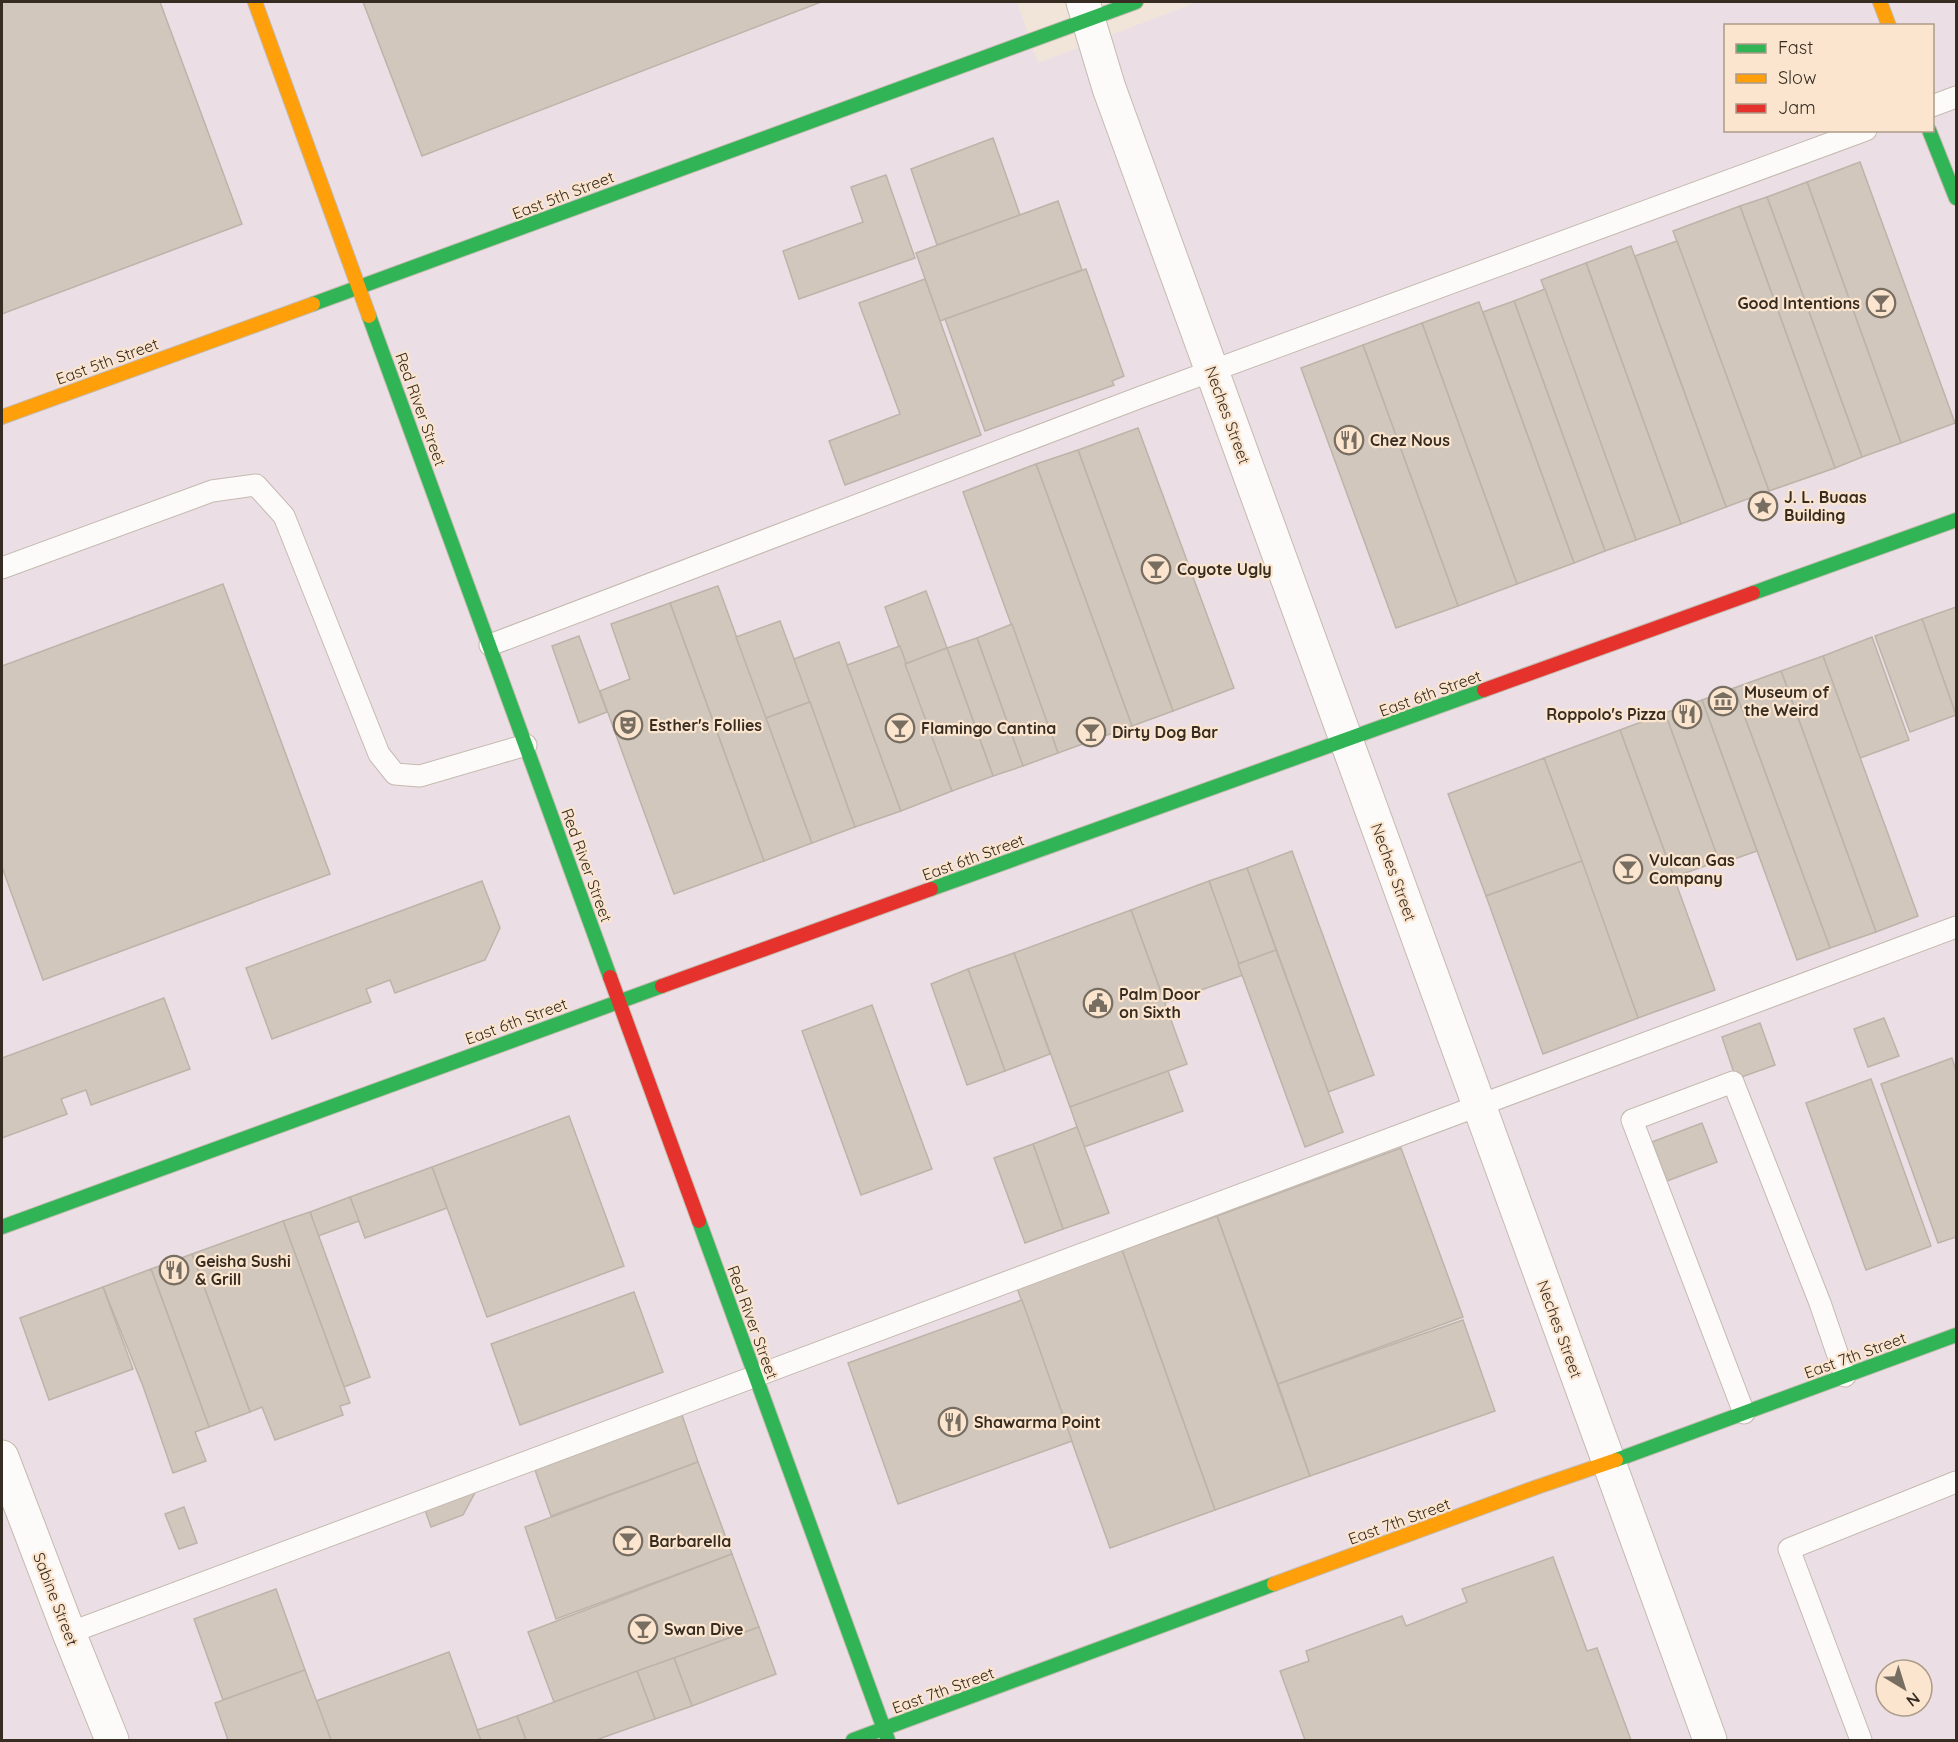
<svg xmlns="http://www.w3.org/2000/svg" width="1958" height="1742" font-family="Quicksand,sans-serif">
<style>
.commercial{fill:#ebdfe5;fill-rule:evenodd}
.building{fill:#d1c7bc;stroke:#bdb4a9;stroke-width:1.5}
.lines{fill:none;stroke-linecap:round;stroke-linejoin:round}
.lane-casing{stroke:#c4bab0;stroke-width:23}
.street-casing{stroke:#c4bab0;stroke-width:35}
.fast-casing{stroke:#c4bab0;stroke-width:16}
.slow-casing{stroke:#c4bab0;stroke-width:16}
.jam-casing{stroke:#c4bab0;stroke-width:16}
.lane{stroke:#fdfbf9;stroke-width:21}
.street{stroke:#fdfbf9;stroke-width:33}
.fast{stroke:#30b455;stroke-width:14}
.slow{stroke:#ff9f0a;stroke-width:14}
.jam{stroke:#e5322d;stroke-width:14}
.labels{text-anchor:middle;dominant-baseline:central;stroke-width:4.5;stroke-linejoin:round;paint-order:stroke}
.street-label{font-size:16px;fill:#362c21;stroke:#fbe5cf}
.poi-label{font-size:16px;font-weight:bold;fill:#362c21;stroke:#fbe5cf;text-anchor:start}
</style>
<rect width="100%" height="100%" fill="#f1e5d9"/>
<path class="commercial" d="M2,2H1017L1038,63L1197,2H1956V1740H2ZM1726,26H1932V130H1726ZM1886,1670H1922V1706H1886Z"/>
<g class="building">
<path d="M2,2H160L242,224L2,314Z"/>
<path d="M363,2H821L422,156Z"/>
<path d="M993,138L1020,215L937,245L911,169Z"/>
<path d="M1860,162L1955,423L1901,443L1807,182Z"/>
<path d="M886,175L915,258L799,299L783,251L863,222L851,187Z"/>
<path d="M1807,182L1901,443L1862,457L1767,197Z"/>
<path d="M1767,197L1862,457L1835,468L1740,206Z"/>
<path d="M1058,201L1082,270L940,321L916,253Z"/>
<path d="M1740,206L1835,468L1769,491L1673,231Z"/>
<path d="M1677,241L1769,491L1726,507L1635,256Z"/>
<path d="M1631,246L1726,507L1681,524L1586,263Z"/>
<path d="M1586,263L1681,524L1636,540L1541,280Z"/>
<path d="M1086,269L1124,376L1112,381L1114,385L985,431L945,319Z"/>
<path d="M925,279L981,435L845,485L829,441L900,414L859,303Z"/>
<path d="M1545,289L1636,540L1605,551L1514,301Z"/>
<path d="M1514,301L1605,551L1574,563L1483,312Z"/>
<path d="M1479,302L1574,563L1517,584L1422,323Z"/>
<path d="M1422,323L1517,584L1458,606L1363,345Z"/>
<path d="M1363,345L1458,606L1396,628L1301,368Z"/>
<path d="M1138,428L1234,688L1173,711L1078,450Z"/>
<path d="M1078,450L1173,711L1132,726L1036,464Z"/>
<path d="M1036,464L1132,726L1058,753L963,492Z"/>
<path d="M223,584L330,874L43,980L2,867V666Z"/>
<path d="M718,586L812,843L764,861L670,603Z"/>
<path d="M926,591L947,648L905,664L885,607Z"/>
<path d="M670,603L764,861L674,894L600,691L630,679L611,624Z"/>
<path d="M1956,607V715L1922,619Z"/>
<path d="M1922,619L1956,715L1910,732L1875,636Z"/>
<path d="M780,621L810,702L766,718L736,637Z"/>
<path d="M1012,624L1058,753L1023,766L977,638Z"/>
<path d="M579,636L607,712L579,723L552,646Z"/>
<path d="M1872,637L1909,740L1860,758L1823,656Z"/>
<path d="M977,638L1023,766L993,776L947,648Z"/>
<path d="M839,642L901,811L855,827L794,659Z"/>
<path d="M900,646L952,791L901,811L847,665Z"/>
<path d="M947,648L993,776L952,791L905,664Z"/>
<path d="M1823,656L1918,916L1876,932L1781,671Z"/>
<path d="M1781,671L1876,932L1830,948L1734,688Z"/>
<path d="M1734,688L1830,948L1797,960L1702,700Z"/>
<path d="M1702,700L1757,851L1720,864L1665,713Z"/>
<path d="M810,702L855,827L812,843L766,718Z"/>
<path d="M1665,713L1719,861L1674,877L1620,730Z"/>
<path d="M1620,730L1715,990L1638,1018L1544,758Z"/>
<path d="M1544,758L1582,861L1486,896L1448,794Z"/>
<path d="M1292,851L1374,1075L1328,1092L1247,868Z"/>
<path d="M1582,861L1638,1018L1543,1054L1486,896Z"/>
<path d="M1247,868L1276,950L1238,964L1209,881Z"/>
<path d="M482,881L500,928L485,960L395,993L390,980L366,989L371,1002L272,1039L246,968Z"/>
<path d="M1209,881L1243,975L1165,1003L1131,910Z"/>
<path d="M1131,910L1187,1064L1070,1107L1014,953Z"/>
<path d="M1276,950L1343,1132L1305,1147L1238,964Z"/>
<path d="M1014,953L1050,1054L1005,1071L968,969Z"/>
<path d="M968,969L1005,1071L967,1085L931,984Z"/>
<path d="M164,998L190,1069L91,1105L86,1090L61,1099L67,1114L2,1138V1058Z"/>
<path d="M872,1005L932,1169L861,1195L802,1031Z"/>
<path d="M1884,1018L1899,1056L1868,1067L1854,1029Z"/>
<path d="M1760,1023L1775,1065L1736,1079L1722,1037Z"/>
<path d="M1952,1058L1956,1071V1237L1938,1243L1881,1084Z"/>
<path d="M1168,1071L1183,1111L1084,1147L1070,1107Z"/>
<path d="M1871,1079L1931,1246L1866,1270L1806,1103Z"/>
<path d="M569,1116L624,1266L487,1317L432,1167Z"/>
<path d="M1702,1123L1717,1162L1667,1181L1652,1142Z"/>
<path d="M1077,1127L1109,1213L1063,1229L1033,1144Z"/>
<path d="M1033,1144L1063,1229L1025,1243L994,1158Z"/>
<path d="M1401,1148L1463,1317L1278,1384L1217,1216Z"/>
<path d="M432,1167L447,1208L365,1238L350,1197Z"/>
<path d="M350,1197L359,1221L318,1236L310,1212Z"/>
<path d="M310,1212L370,1377L344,1387L283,1221Z"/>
<path d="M1217,1216L1310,1476L1215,1510L1122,1250Z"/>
<path d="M283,1221L350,1403L340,1406L343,1415L275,1440L262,1407L250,1412L192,1254Z"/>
<path d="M1122,1250L1215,1510L1110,1548L1017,1288Z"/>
<path d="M192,1254L250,1412L209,1427L151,1269Z"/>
<path d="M151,1269L209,1427L195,1432L206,1461L173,1473L143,1386L103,1287Z"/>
<path d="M103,1287L133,1369L49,1400L20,1318Z"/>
<path d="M634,1292L663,1372L520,1425L491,1344Z"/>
<path d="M1022,1300L1072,1441L898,1504L848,1363Z"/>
<path d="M1463,1320L1495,1411L1310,1476L1278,1384Z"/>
<path d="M682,1415L698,1462L551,1516L535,1470Z"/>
<path d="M698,1462L732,1554L556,1619L525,1527Z"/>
<path d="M476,1491L463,1515L431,1527L425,1510Z"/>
<path d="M184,1507L197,1543L179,1549L165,1514Z"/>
<path d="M732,1554L759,1627L554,1702L528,1632Z"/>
<path d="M1553,1557L1587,1651L1597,1648L1631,1740H1305L1280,1671L1309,1661L1306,1651L1402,1616L1406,1626L1467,1602L1462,1589Z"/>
<path d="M276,1589L305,1670L223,1700L194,1619Z"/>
<path d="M759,1627L776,1674L692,1706L674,1658Z"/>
<path d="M449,1652L481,1740H331L316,1701Z"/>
<path d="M674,1658L692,1706L655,1719L637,1671Z"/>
<path d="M305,1670L331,1740H228L215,1703Z"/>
<path d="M637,1671L655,1719L596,1740H526L517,1716Z"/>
<path d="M517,1716L526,1740H481L477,1730Z"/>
</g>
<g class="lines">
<g class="lane-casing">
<g id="lane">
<path d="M1932,106L1956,97"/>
<path d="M2,568L212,491L256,485L284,516L379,754L395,774L420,776L526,745"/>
<path d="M490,645L1141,397L1866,130"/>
<path d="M1744,1413L1632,1120L1733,1082L1820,1303L1845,1376"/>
<path d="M69,1633L1956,927"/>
<path d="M1861,1740L1789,1549L1956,1482"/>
</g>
</g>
<g class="street-casing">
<g id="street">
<path d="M1083,2L1109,88L1710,1740"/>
<path d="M2,1457L69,1633L112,1740"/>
</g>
</g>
<g class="fast-casing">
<g id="fast">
<path d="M1929,130L1956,198"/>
<path d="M313,304L1136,2"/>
<path d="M369,316L610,977"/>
<path d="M1753,593L1956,520"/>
<path d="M931,889L1484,690"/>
<path d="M699,1221L888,1740"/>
<path d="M2,1227L662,986"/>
<path d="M1616,1460L1956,1335"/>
<path d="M853,1740L1274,1584"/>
</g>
</g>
<g class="slow-casing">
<g id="slow">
<path d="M255,2L369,316"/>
<path d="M1880,2L1889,26"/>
<path d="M2,417L313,304"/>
<path d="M1274,1584L1537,1487L1616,1460"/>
</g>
</g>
<g class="jam-casing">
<g id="jam">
<path d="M1484,690L1753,593"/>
<path d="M610,977L699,1221"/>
<path d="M662,986L931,889"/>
</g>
</g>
<use href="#lane" class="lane"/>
<use href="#street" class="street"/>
<use href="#fast" class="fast"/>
<use href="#slow" class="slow"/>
<use href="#jam" class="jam"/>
</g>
<defs>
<g id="bar-ring" transform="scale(1.5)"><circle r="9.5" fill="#fbe5cf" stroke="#776d61" stroke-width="1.5"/><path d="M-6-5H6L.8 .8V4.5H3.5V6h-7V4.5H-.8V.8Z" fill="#776d61"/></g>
<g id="restaurant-ring" transform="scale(1.5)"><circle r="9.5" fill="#fbe5cf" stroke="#776d61" stroke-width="1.5"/><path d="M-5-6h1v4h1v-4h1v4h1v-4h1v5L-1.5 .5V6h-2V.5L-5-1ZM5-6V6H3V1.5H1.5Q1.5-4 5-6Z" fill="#776d61"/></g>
<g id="sight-ring" transform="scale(1.5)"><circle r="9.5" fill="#fbe5cf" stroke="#776d61" stroke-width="1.5"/><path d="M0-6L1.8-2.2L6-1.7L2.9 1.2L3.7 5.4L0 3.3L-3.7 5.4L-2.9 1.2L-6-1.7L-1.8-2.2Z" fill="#776d61"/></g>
<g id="museum-ring" transform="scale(1.5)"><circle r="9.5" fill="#fbe5cf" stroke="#776d61" stroke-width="1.5"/><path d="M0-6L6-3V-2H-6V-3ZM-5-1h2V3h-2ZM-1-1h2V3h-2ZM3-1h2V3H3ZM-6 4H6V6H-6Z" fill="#776d61"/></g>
<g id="theatre-ring" transform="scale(1.5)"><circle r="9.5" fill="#fbe5cf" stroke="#776d61" stroke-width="1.5"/><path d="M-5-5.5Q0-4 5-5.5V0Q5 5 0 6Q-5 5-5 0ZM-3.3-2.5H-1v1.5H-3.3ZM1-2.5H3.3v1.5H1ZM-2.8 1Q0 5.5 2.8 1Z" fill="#776d61"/></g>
<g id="civic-ring" transform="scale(1.5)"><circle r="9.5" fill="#fbe5cf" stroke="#776d61" stroke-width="1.5"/><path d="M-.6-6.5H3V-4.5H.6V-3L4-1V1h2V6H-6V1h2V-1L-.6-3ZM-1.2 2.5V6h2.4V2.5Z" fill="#776d61"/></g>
</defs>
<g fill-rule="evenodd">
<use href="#bar-ring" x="1881" y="303"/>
<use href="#restaurant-ring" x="1349" y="440"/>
<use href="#sight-ring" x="1763" y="506"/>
<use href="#bar-ring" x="1156" y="569"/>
<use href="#museum-ring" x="1723" y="701"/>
<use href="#restaurant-ring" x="1687" y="714"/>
<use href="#theatre-ring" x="628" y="725"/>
<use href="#bar-ring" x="900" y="728"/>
<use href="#bar-ring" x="1091" y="732"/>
<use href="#bar-ring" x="1628" y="869"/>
<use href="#civic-ring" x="1098" y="1003"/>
<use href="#restaurant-ring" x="174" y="1270"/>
<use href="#restaurant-ring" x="953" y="1422"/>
<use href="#bar-ring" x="628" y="1541"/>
<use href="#bar-ring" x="643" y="1629"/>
</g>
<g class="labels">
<g class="street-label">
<text transform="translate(563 195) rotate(-21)">East 5th Street</text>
<text transform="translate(107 361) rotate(-20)">East 5th Street</text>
<text transform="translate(421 409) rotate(70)">Red River Street</text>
<text transform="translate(1228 415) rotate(70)">Neches Street</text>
<text transform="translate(1430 693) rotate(-20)">East 6th Street</text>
<text transform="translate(973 857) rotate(-20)">East 6th Street</text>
<text transform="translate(587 865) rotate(70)">Red River Street</text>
<text transform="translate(1394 872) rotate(70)">Neches Street</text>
<text transform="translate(516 1021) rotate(-20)">East 6th Street</text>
<text transform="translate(753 1322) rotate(70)">Red River Street</text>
<text transform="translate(1560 1329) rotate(70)">Neches Street</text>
<text transform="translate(1855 1355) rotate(-20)">East 7th Street</text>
<text transform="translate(1399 1521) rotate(-20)">East 7th Street</text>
<text transform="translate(56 1599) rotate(69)">Sabine Street</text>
<text transform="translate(943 1690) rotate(-20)">East 7th Street</text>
</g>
<g class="poi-label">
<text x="1860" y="303" text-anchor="end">Good Intentions</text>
<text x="1370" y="440">Chez Nous</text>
<text x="1784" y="497">J. L. Buaas<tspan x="1784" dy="18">Building</tspan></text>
<text x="1177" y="569">Coyote Ugly</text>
<text x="1744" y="692">Museum of<tspan x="1744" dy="18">the Weird</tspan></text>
<text x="1666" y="714" text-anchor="end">Roppolo's Pizza</text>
<text x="649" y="725">Esther's Follies</text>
<text x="921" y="728">Flamingo Cantina</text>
<text x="1112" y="732">Dirty Dog Bar</text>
<text x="1649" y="860">Vulcan Gas<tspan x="1649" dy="18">Company</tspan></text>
<text x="1119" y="994">Palm Door<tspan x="1119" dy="18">on Sixth</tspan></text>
<text x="195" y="1261">Geisha Sushi<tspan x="195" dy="18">&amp; Grill</tspan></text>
<text x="974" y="1422">Shawarma Point</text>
<text x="649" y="1541">Barbarella</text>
<text x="664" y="1629">Swan Dive</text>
</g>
</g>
<rect width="1958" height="1742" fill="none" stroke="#362c21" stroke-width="6"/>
<rect x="1724" y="24" width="210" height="108" fill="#fbe5cf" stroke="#ac9b89" stroke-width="1.5"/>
<rect x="1736" y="44" width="30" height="9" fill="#30b455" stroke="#ac9b89" stroke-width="1.5"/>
<text x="1778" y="54" font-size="18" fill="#362c21">Fast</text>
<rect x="1736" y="74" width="30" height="9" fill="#ff9f0a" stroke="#ac9b89" stroke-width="1.5"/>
<text x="1778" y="84" font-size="18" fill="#362c21">Slow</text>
<rect x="1736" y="104" width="30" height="9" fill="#e5322d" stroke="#ac9b89" stroke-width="1.5"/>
<text x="1778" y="114" font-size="18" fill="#362c21">Jam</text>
<g transform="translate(1904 1688) rotate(142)"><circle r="28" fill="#fbe5cf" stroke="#ac9b89" stroke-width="1.5"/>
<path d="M0-4.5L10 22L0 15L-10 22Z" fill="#776d61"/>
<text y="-9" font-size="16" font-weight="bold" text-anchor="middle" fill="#362c21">N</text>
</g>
</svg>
